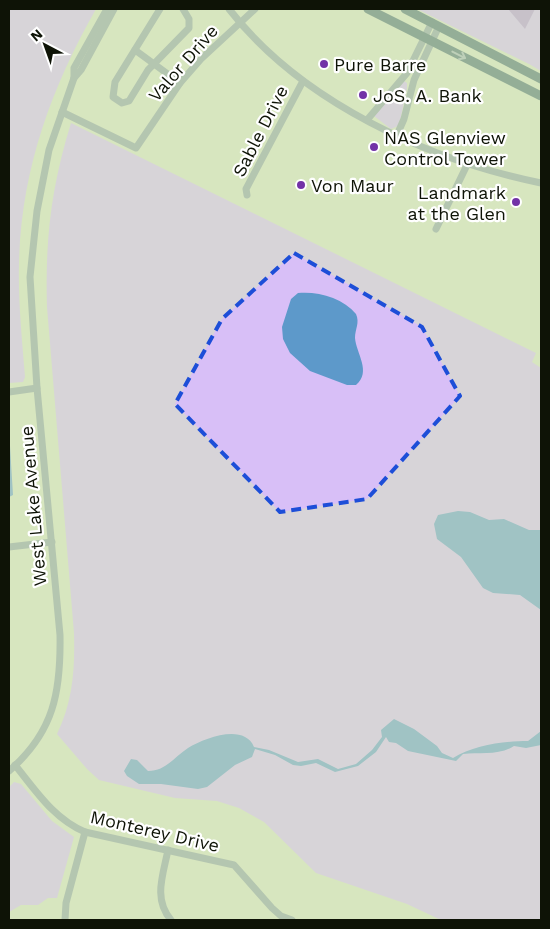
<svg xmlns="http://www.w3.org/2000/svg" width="550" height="929" font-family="'Work Sans',sans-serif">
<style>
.green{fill:#d8bff7}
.forest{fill:#b496d6}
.water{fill:#5d99ca}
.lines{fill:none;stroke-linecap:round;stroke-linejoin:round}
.minor{stroke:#8ba09d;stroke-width:7}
.major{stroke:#436b66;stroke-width:9}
.oneway{stroke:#a1b5b2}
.marked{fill:none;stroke:#1d4ed8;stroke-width:4;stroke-dasharray:10 6;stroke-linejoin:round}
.poi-dot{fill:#7232a7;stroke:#fff;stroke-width:2}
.labels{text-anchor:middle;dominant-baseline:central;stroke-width:4.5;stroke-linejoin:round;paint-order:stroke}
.street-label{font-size:18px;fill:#0e1306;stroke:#fff}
.poi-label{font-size:18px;fill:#0e1306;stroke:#fff;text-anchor:start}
</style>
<rect width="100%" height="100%" fill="#d7e6bf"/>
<g class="green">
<path d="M9,9H96C51,88 21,171 19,263C18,301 22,339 25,377L23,382L9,383Z"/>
<path d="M417,9H541V71L529,64Z"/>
<path d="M404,81L407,83V88L400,121L398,126L391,129L374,116Z"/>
<path d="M71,123L536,353L532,362L541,368V920H441L407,904L316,873L264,822L239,808L217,801L175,798L99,780L87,769L57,734C73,701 75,669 74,633L47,307C45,240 51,188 71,123Z"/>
<path d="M14,782L21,784L52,821L74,837L57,898H48L38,905H21L9,912V787Z"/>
</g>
<path class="forest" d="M508,9H535L525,29Z"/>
<g class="water">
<path d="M298,293C318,291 343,298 356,314C360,323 355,329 355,338C356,353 372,372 356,385H347L310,371L290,353L283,339L282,327L291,299Z"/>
<path d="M9,430L13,495L9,497Z"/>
<path d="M458,511L470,512L489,520L504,519L529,530H541V610L520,595L493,593L483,588L461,557L437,539L434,524L438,515Z"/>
<path d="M394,719L414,729L437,746L442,753L453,758C474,745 504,741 528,741L541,731V745L526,748L514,746C499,756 479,752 463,754L456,761L408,751L396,743L389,742L386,737L376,752L358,766L335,772L316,763L301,766L293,765L275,755L255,749L252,757L235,765L207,787L198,789L161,784H139L127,776L124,771L131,759L137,760L148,771C166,771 174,757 188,748C205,738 244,723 254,747L269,750L298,762L318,759L338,769L356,764L372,750L382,737L381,730Z"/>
</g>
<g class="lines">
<g class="minor">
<path d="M160,9L115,82L113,97L122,103L129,101L148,70L189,28V19L183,9"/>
<path d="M229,9C301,102 428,160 541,183"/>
<path d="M135,50L180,83"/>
<path d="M74,78L81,70L114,9"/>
<path d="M62,112L136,148L180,83L201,59L255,9"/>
<path d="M367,120L407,73L432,22"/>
<path d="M397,135L404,119L414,80L439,26"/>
<path d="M247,195L246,189L303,81"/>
<path d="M436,229L467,165"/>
<path d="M9,392L37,388"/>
<path d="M9,547L52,542"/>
<path d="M15,765C36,791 54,819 85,832L234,865L272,908L281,916L292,920"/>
<path d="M9,771C54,732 61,692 60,635L37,388L30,277L37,211L49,150L74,78V68L107,9"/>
<path d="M168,850C163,875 153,899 171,920"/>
<path d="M65,920L66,903L85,832"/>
</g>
<g class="major">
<path d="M368,9L541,96"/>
<path d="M405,9L541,79"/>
</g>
</g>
<defs><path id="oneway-shaft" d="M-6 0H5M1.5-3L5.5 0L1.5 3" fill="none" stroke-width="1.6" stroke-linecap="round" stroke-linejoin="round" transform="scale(1.25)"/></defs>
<use class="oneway" href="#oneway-shaft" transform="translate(459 55) rotate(27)"/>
<path d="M0 0H550V929H0ZM294,253L422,327L460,396L367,499L280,512L175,404L222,319Z" fill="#d7e6bf" fill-opacity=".55" fill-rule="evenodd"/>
<path class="marked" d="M294,253L422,327L460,396L367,499L280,512L175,404L222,319Z"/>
<g class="poi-dot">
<circle cx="324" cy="64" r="5"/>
<circle cx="363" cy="95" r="5"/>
<circle cx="374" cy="147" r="5"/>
<circle cx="301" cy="185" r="5"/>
<circle cx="516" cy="202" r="5"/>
</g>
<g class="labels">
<g class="street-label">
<text transform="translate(183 63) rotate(-49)">Valor Drive</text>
<text transform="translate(260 131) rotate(-63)">Sable Drive</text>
<text transform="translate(33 506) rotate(-95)">West Lake Avenue</text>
<text transform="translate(155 831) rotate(13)">Monterey Drive</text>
</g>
<g class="poi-label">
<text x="334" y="64">Pure Barre</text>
<text x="373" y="95">JoS. A. Bank</text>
<text x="384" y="137">NAS Glenview<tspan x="384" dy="21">Control Tower</tspan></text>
<text x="311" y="185">Von Maur</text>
<text x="506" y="192" text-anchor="end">Landmark<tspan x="506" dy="21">at the Glen</tspan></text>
</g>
</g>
<rect width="550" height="929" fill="none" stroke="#0e1306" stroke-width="20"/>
<g transform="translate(45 45) rotate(319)" stroke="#ffffff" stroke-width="4" paint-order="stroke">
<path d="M0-4L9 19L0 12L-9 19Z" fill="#0e1306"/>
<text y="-8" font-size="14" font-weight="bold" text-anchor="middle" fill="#0e1306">N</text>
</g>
</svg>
